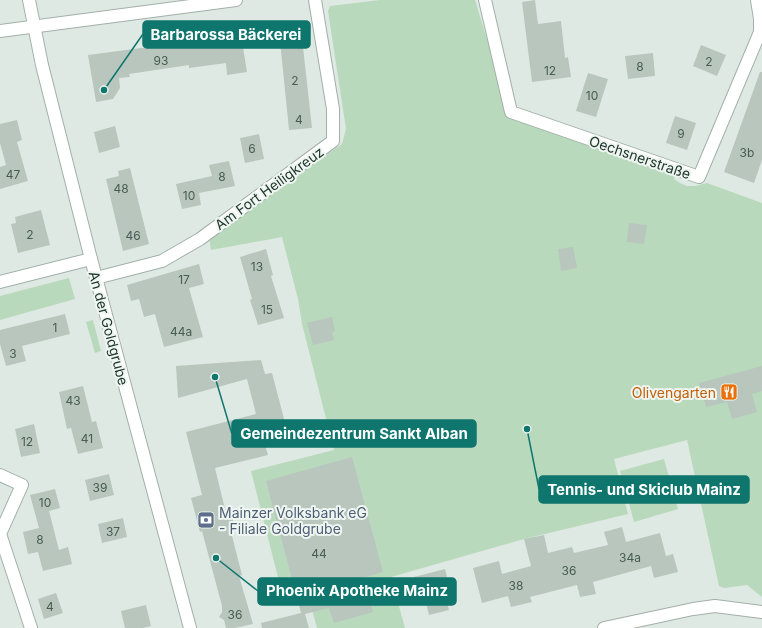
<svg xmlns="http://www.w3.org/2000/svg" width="762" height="628" font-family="Inter,sans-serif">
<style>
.green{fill:#b9d9bc}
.building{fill:#b8c6be}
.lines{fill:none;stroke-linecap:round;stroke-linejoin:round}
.minor-casing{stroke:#a2b0a9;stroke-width:14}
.minor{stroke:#fff;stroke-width:12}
.labels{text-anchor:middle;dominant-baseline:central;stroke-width:4;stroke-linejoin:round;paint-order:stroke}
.number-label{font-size:12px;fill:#475c52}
.street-label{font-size:14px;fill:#21382e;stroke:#eff6f1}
.food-label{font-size:14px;fill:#c56008;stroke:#eff6f1;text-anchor:end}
.service-label{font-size:14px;fill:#4e5e75;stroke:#eff6f1;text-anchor:start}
.leader{fill:none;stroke:#0f766e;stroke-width:1.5}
.callout-dot{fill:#0f766e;stroke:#eff6f1;stroke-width:1.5}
.callout{fill:#0f766e;stroke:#0f766e;stroke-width:1.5}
.callout-label{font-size:15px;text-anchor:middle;font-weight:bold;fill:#fff}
</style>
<rect width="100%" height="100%" fill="#dfe9e3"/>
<g class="green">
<path d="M380,0H475L511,118L675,176L674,179L680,183L687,186H695L707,183L762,203V597L747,585L724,588L719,586L687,440L614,459L628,514L524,539L391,577L405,628H317L309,599L285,605L251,471L334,450L302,324L298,299L282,237L211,250L209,236L342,144L346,129L328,11L330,6Z"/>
<path d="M69,278L75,299L0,320V296Z"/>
<path d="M93,320L101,351L95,353L86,322Z"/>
<path d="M664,459L678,509L634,522L620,471Z"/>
</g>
<g class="building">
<path d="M535,0L538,24L561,21L565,58L568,57L571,77L532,82L522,2Z"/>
<path d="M301,29L312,128L289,130L279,31Z"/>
<path d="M241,35L247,72L227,75L226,63L189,68V65L129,74L130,77L119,78L120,88L113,99L96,102L88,55Z"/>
<path d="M701,45L726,55L717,76L693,66Z"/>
<path d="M653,53L655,76L628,79L625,56Z"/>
<path d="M760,72H762V160L754,183L724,172Z"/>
<path d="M588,73L608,79L596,117L576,111Z"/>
<path d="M675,116L696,123L687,150L666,143Z"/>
<path d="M17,120L22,140L17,142L28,181L0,189V167L6,165L0,143V124Z"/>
<path d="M115,126L120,147L99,153L94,132Z"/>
<path d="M259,134L264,159L245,163L240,138Z"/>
<path d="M229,161L235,186L199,193L201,205L182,209L176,184L212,176L209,165Z"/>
<path d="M130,168L149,244L123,251L106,179L119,176L118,171Z"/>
<path d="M41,210L50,245L18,253L11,224L16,223L15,217Z"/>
<path d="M629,223L647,225L644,244L627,242Z"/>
<path d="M573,247L577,268L561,271L558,249Z"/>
<path d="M266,249L273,275L271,276L284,318L258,325L250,300L252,299L240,257Z"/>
<path d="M199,264L204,284L189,288L203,337L164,347L155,314L144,317L139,299L131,301L127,285Z"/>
<path d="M65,314L70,334L22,346L26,361L6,366L0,344V330Z"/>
<path d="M332,317L335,331L332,332L334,340L313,345L307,323Z"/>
<path d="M261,360L265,374L272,373L289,438L265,445L268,455L215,468L225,509L230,508L234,523L229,524L242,575L239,576L253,624L235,628H226L224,620L219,617L222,612V606L202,531L200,532L191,498L202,495L186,432L256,414L247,379L178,398L176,366Z"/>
<path d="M762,366V391L752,394L757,412L732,419L727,402L706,407L699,383Z"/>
<path d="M83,386L92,422L96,421L103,448L78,454L71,428L67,429L59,392Z"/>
<path d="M34,424L40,453L21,457L15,429Z"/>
<path d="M352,457L383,572L363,578L373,612L334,623L329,608L305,614L309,628H262L261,623L301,613L266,481Z"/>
<path d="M109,474L114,495L90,501L85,480Z"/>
<path d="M55,489L60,508L49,511L59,550L68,547L72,564L43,571L38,552L28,554L23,532L39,528L30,495Z"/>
<path d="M123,518L127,537L102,543L98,524Z"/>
<path d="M622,527L626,542L660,533L666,556L673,554L678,572L654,578L651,566L593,582L596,594L580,597L577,585L530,597L532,602L511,607L508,596L482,603L473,568L499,561L502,574L531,566L524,539L544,535L548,553L572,547L574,553L608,545L604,532Z"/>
<path d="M445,569L451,593L445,595L449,610L429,615L424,595L418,596L414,577Z"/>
<path d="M56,593L63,613L44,619L38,599Z"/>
<path d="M146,605L151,626L143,628H125L121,611Z"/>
</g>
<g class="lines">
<g class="minor-casing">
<g id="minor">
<path d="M29,0L42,65L91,259L190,628"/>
<path d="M485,0L511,112L699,177L760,32V19L757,0"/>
<path d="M0,31L236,0"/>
<path d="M96,278L162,261L200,239L333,141V109L315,0"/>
<path d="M0,282L91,259"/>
<path d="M0,475L22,485L0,534L31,628"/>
<path d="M604,628L693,609L715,606L762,612"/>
</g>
</g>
<use href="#minor" class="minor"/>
</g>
<defs>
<g id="restaurant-square" transform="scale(0.9)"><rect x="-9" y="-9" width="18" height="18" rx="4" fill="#e8710a" stroke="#eff6f1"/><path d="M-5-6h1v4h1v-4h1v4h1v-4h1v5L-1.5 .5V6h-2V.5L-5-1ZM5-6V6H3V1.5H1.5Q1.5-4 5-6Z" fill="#fff"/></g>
<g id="bank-square" transform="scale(0.9)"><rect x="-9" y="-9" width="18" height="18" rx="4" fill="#5c6f8a" stroke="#eff6f1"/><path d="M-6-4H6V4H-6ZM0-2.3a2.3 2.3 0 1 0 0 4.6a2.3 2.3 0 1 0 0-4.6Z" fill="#fff"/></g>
</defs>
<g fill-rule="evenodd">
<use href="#restaurant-square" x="729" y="392"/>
<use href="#bank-square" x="206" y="520"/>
</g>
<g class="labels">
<g class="number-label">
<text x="161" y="60">93</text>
<text x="709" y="61">2</text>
<text x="640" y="66">8</text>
<text x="550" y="70">12</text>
<text x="295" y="80">2</text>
<text x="592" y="95">10</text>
<text x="299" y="119">4</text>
<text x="681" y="133">9</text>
<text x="252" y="148">6</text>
<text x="747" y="152">3b</text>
<text x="13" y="174">47</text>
<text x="222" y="176">8</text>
<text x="121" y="188">48</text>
<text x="189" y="195">10</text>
<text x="30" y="234">2</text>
<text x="133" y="235">46</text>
<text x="257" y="266">13</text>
<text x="184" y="279">17</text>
<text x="267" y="309">15</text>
<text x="55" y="327">1</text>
<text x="181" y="331">44a</text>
<text x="13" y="353">3</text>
<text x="73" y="400">43</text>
<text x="87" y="438">41</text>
<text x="27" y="441">12</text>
<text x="100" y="487">39</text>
<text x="45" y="502">10</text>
<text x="113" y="531">37</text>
<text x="40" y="539">8</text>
<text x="319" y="553">44</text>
<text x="630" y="557">34a</text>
<text x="569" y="570">36</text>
<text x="516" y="585">38</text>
<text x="50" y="606">4</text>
<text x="235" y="614">36</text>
</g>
<g class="street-label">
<text transform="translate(640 157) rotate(19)">Oechsnerstraße</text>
<text transform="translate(269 188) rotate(-36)">Am Fort Heiligkreuz</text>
<text transform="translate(109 328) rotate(75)">An der Goldgrube</text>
</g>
<g class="food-label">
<text x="716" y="392">Olivengarten</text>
</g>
<g class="service-label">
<text x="219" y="512">Mainzer Volksbank eG<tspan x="219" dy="16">- Filiale Goldgrube</tspan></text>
</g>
</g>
<path class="leader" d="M104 90L143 34M215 377L232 434M527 429L539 489M216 558L258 591"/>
<g class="callout-dot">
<circle cx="104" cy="90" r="4"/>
<circle cx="215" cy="377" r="4"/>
<circle cx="527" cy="429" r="4"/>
<circle cx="216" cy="558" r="4"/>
</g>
<g class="callout">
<rect x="143" y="21" width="167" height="27" rx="4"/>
<rect x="232" y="420" width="244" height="27" rx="4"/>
<rect x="539" y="476" width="210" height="27" rx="4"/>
<rect x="258" y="578" width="198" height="27" rx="4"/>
</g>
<g class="callout-label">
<text x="226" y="40">Barbarossa Bäckerei</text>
<text x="354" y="439">Gemeindezentrum Sankt Alban</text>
<text x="644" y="495">Tennis- und Skiclub Mainz</text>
<text x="357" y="596">Phoenix Apotheke Mainz</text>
</g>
</svg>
